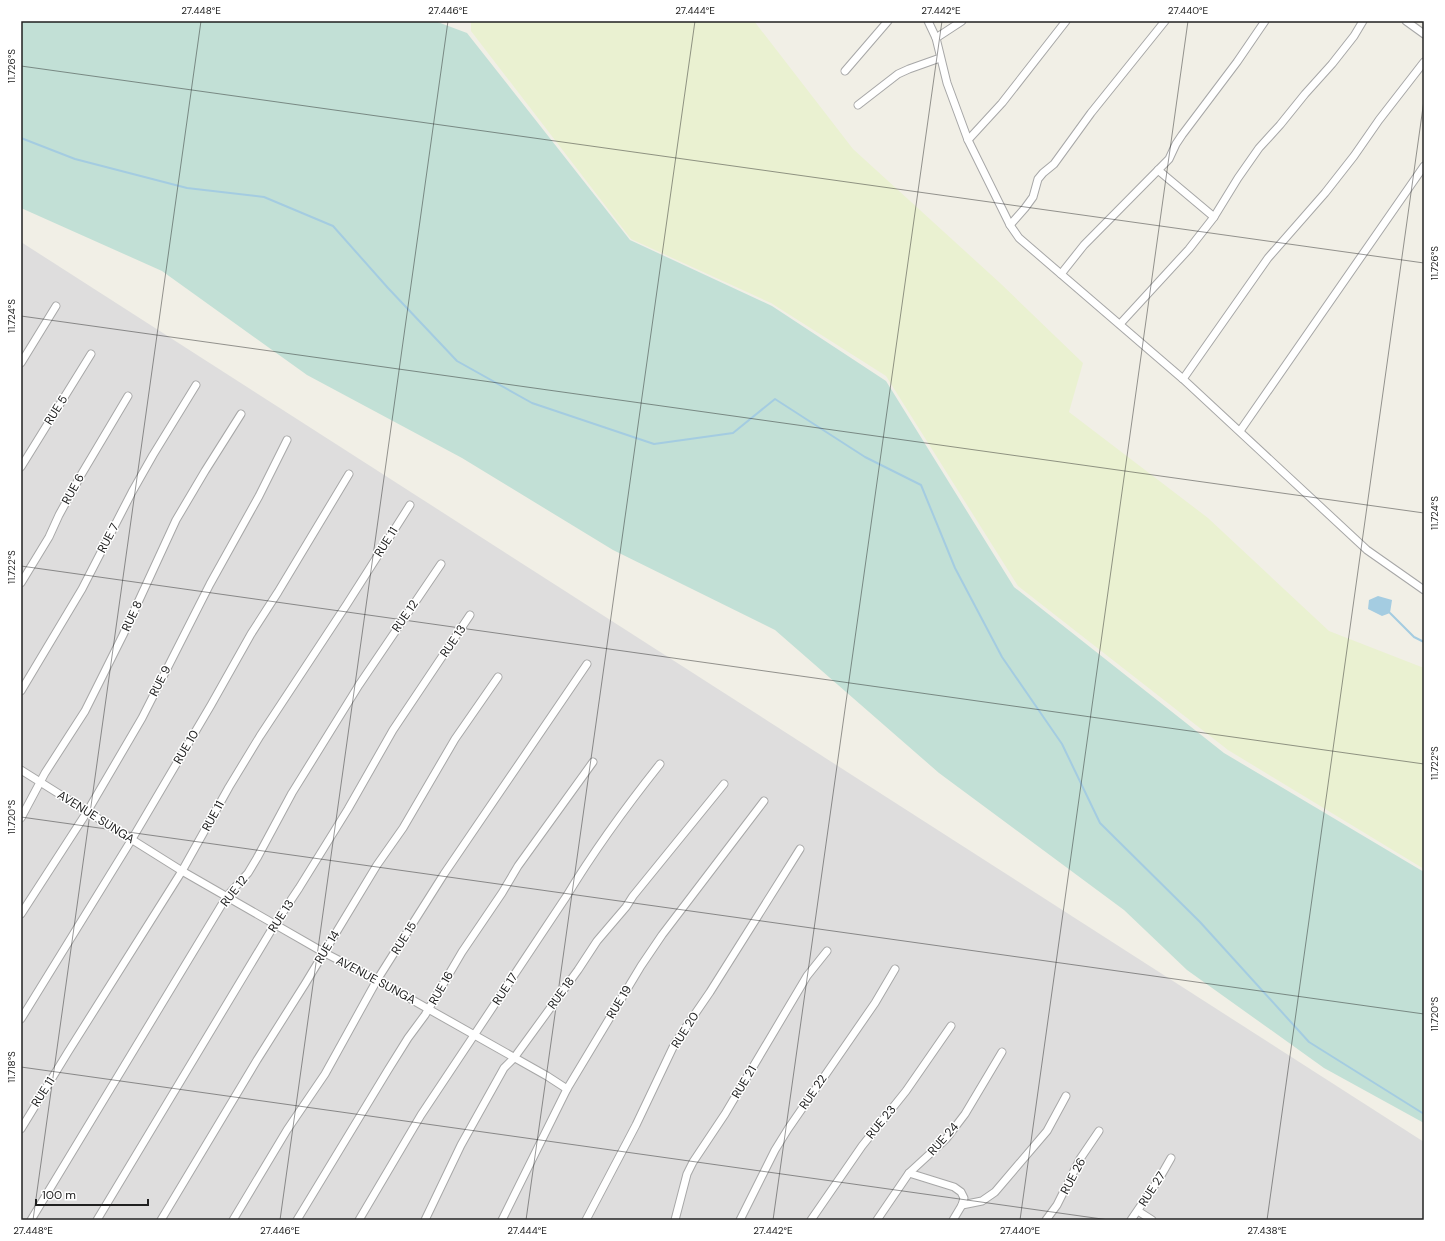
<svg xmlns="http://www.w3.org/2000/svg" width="1445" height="1241" font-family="'DM Sans',sans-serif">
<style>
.residential{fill:#dedddd}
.farmland{fill:#eaf1d1}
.wetland{fill:#c2e0d6}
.water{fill:#a4cce1}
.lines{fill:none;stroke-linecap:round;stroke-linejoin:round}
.stream{stroke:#a4cce1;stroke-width:2}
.street-casing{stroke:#a7a7a7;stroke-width:9}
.street{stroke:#fff;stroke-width:7}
.ticks{fill:none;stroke:#202020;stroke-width:1;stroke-opacity:0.45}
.labels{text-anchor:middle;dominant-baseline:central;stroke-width:3;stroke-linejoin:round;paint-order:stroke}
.street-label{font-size:12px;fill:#202020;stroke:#fff}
.neatline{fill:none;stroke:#202020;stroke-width:1.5}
.ticks-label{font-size:10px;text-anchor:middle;fill:#202020}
</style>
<rect width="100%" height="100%" fill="#f1efe6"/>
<path class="residential" d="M21,242L1424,1142V1220H21Z"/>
<path class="farmland" d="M471,21H754L853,149L1000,283L1083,363L1069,412L1208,518L1329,631L1424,668V869L1228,750L1018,586L886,376L771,303L631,239L471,31Z"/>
<path class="wetland" d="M21,21H435L467,33L630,240L772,306L886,381L1014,587L1224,753L1424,872V1123L1324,1068L1187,970L1124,910L939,773L775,630L613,550L462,458L307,375L162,271L21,208Z"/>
<path class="water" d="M1378,596L1392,600L1390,613L1382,616L1368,609L1369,600Z"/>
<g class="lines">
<g class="stream">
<path d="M21,138L75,159L187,188L264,197L333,226L388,288L457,361L532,403L654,444L733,433L775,399L865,457L921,485L955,568L1002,657L1062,744L1100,823L1200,922L1309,1042L1424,1114"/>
<path d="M1390,613L1414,637L1424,642"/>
</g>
<g class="street-casing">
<g id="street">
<path d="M928,21L936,38L947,83L968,140L1010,225L1019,238L1183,379L1367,550L1424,590"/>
<path d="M1406,21L1424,34"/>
<path d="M936,38L962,21"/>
<path d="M845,71L888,21"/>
<path d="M858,105L898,74L909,69L940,58"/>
<path d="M968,140L1002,103L1066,21"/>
<path d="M1158,170L1214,217"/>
<path d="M1010,225L1025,208L1033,197L1038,179L1043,173L1054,164L1091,113L1165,21"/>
<path d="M1061,274L1084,245L1169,159L1176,144L1182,135L1237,62L1265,21"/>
<path d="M1120,324L1189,249L1214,217L1238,178L1259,148L1280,125L1305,94L1332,64L1354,36L1363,21"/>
<path d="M21,363L56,306"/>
<path d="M1183,379L1268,258L1325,193L1354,156L1379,120L1424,62"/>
<path d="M1240,431L1424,166"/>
<path d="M21,467L91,354"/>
<path d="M21,583L49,537L59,515L81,475L128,396"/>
<path d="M21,691L82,589L132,492L153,455L196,385"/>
<path d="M21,770L182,871L323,952L377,980L547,1076L567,1089"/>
<path d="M21,818L45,773L85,711L123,635L176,520L205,471L241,414"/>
<path d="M21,914L87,812L142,718L210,584L259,496L287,440"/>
<path d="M21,1019L132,839L211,705L251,634L278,592L349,474"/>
<path d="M21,1129L68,1052L182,871L229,787L260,736L347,604L410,505"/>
<path d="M909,1173L954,1187L961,1192L964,1198L962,1205L953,1220"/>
<path d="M962,1205L982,1201L995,1192L1047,1131L1066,1096"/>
<path d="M1138,1211L1152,1220"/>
<path d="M31,1220L227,896L248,873L257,858L292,793L359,685L441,564"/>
<path d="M97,1220L275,924L299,888L348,809L393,730L470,615"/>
<path d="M161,1220L257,1060L305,984L377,865L403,828L455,739L498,677"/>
<path d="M233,1220L287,1130L325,1074L377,980L444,874L587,664"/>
<path d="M297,1220L388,1070L408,1038L425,1015L462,952L502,893L518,866L593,762"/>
<path d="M359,1220L421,1115L566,897C595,849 625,808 660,764"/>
<path d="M425,1220L461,1145L504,1068L514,1058L578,970L597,941L626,907L633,896L724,784"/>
<path d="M502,1220L567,1089L641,966L662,935L764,801"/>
<path d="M586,1220L636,1125L675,1043L710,992L800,849"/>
<path d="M675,1220L687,1174L693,1162L725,1114L807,976L827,951"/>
<path d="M740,1220L775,1150L788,1129L875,1003L895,969"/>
<path d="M811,1220L862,1146L906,1091L951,1026"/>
<path d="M877,1220L909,1173L946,1139L965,1114L1002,1052"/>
<path d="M1046,1220L1057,1205L1080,1159L1099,1131"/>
<path d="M1131,1220L1159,1179L1171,1158"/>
</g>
</g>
<use href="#street" class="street"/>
</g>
<path class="ticks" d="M21,66L1424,263M21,316L1424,513M21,566L1424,764M21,817L1424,1014M21,1067L1109,1220M33,1220L201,21M280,1220L448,21M526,1220L695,21M773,1220L942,21M1020,1220L1188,21M1267,1220L1424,100"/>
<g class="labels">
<g class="street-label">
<text transform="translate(56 410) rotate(-58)">RUE 5</text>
<text transform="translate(73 489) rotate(-61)">RUE 6</text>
<text transform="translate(108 538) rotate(-62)">RUE 7</text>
<text transform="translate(386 542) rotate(-58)">RUE 11</text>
<text transform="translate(132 616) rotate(-65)">RUE 8</text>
<text transform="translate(405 616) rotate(-55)">RUE 12</text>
<text transform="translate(453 641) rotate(-56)">RUE 13</text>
<text transform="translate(160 681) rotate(-63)">RUE 9</text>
<text transform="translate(186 747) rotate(-59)">RUE 10</text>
<text transform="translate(213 816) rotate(-61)">RUE 11</text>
<text transform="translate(96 817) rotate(32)">AVENUE SUNGA</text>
<text transform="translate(234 891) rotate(-52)">RUE 12</text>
<text transform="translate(281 916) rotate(-57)">RUE 13</text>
<text transform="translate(404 938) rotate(-58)">RUE 15</text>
<text transform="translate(327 947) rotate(-59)">RUE 14</text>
<text transform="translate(376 980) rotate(28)">AVENUE SUNGA</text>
<text transform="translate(441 988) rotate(-60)">RUE 16</text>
<text transform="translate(505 989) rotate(-57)">RUE 17</text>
<text transform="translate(561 993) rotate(-54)">RUE 18</text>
<text transform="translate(619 1002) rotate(-59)">RUE 19</text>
<text transform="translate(685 1030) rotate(-58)">RUE 20</text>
<text transform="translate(744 1082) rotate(-59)">RUE 21</text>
<text transform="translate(43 1092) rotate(-58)">RUE 11</text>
<text transform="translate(813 1092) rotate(-56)">RUE 22</text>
<text transform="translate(881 1122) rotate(-51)">RUE 23</text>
<text transform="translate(943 1139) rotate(-48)">RUE 24</text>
<text transform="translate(1073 1176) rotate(-62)">RUE 26</text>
<text transform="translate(1152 1189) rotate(-57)">RUE 27</text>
</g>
</g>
<rect width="1445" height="1241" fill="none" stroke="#ffffff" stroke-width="44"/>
<path d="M36 1199v6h112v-6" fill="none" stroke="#202020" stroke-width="2"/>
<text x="42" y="1199" font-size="12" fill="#202020" stroke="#ffffff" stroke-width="3" paint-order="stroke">100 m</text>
<rect x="22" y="22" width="1401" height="1197" class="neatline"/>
<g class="ticks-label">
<text x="201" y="14">27.448°E</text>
<text x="448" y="14">27.446°E</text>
<text x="695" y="14">27.444°E</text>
<text x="941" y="14">27.442°E</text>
<text x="1188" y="14">27.440°E</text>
<text transform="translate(11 66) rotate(-90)" y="4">11.726°S</text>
<text transform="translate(1434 263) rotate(-90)" y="4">11.726°S</text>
<text transform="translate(11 316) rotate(-90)" y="4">11.724°S</text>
<text transform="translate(1434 513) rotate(-90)" y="4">11.724°S</text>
<text transform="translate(11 567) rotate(-90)" y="4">11.722°S</text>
<text transform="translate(1434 763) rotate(-90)" y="4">11.722°S</text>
<text transform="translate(11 817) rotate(-90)" y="4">11.720°S</text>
<text transform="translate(1434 1014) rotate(-90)" y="4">11.720°S</text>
<text transform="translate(11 1067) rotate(-90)" y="4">11.718°S</text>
<text x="33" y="1234">27.448°E</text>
<text x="280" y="1234">27.446°E</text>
<text x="527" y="1234">27.444°E</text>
<text x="773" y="1234">27.442°E</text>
<text x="1020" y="1234">27.440°E</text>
<text x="1267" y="1234">27.438°E</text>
</g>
</svg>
